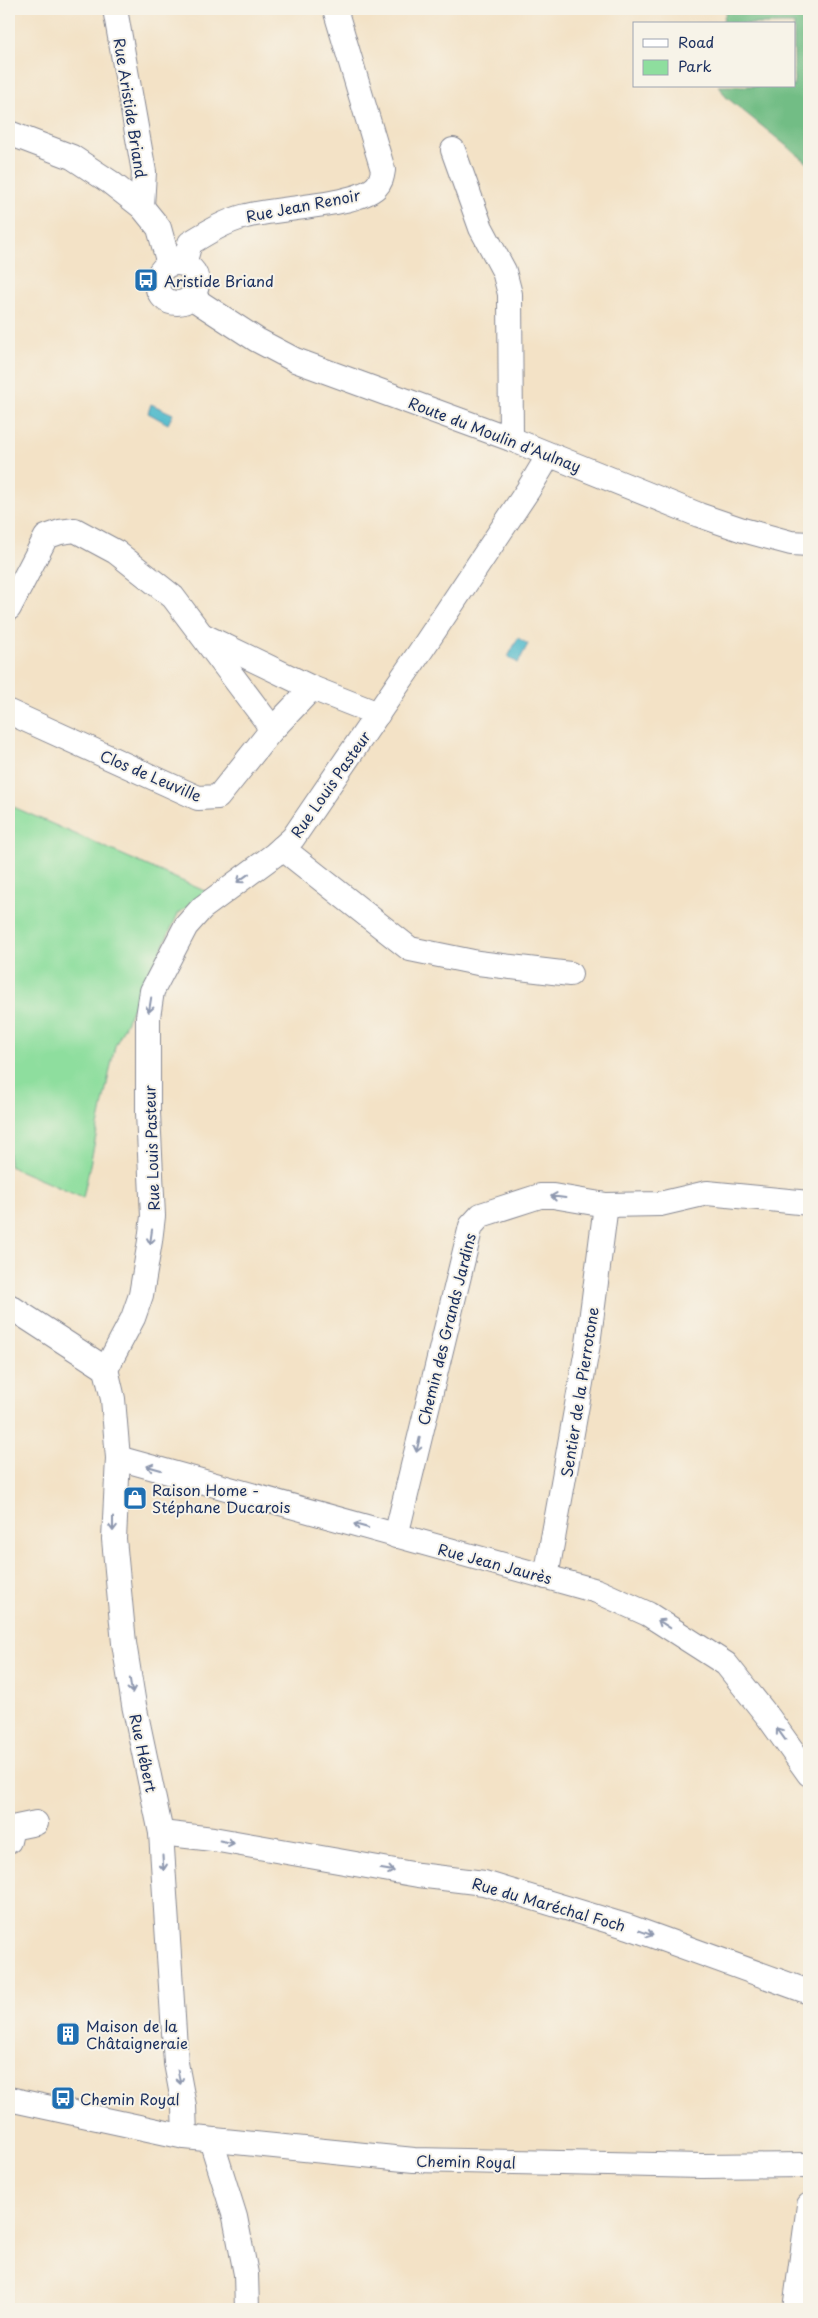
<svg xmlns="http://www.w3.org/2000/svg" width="818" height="2318" font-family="'Playpen Sans',sans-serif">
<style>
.green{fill:#8ede9e;stroke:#54867e}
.forest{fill:#72bd85;stroke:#467672}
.water{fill:#4eb9cb;stroke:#347494}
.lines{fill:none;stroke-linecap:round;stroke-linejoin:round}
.minor-casing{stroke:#878892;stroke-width:26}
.minor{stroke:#fff;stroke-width:24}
.oneway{stroke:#8d97ae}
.labels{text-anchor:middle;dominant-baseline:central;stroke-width:4;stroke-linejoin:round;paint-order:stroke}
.street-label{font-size:15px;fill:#1b2f5e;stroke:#f7f3e8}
.poi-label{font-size:15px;fill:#1b2f5e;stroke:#f7f3e8;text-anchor:start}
</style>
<rect width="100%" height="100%" fill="#f7f3e8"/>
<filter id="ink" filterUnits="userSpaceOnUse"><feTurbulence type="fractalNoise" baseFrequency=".02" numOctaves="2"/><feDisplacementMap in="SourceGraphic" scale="10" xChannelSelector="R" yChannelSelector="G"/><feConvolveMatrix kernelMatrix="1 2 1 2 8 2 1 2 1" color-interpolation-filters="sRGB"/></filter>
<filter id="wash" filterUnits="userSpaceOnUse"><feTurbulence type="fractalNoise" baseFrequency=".0096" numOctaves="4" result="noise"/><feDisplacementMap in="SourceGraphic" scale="20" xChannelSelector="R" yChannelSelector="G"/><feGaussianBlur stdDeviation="1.12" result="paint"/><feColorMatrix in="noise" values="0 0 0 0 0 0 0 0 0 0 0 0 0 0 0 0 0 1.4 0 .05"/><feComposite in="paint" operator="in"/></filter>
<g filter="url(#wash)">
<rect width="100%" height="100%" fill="#f3e2c6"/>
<path class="green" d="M9,805L207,892L178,914L115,1046L83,1198L9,1166Z"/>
<path class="forest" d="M727,9H809V164L726,97L719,86H794V24H722Z"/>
<g class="water">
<path d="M151,404L173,414L168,424L148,413Z"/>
<path d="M518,638L528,644L518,663L508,657Z"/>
</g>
</g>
<g filter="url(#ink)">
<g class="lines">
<g class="minor-casing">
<g id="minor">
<path d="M115,9L144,172L142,207"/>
<path d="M9,133L72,157L110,182L142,207L159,228L169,264"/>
<path d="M453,150L481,228L504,271L510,294L511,439"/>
<circle cx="177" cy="283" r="20"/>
<path d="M184,264L190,243C208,232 226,221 246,216C275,208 356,206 376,187C381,182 382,177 383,170L335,9"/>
<path d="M191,297L257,340L295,360L511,439L699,515L743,530L791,543L809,544"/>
<path d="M9,608L46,537L60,532L75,530L116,552L173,597L267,722L270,732L218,797L198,798L9,712"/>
<path d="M204,636L312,688L378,714"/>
<path d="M270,732L312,688"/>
<path d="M282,848L410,949L478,963L570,974"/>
<path d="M9,1306L106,1369"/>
<path d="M106,1369L133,1318L141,1295L150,1241L153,1216L148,1113V1017L152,991L186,926L202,908L274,855L293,838L422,649L528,490L549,455"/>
<path d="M106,1369L113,1399L118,1458L114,1539L124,1643L134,1705L161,1833L176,2063L184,2106L185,2137"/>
<path d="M118,1458L597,1591L648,1614L726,1664L769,1718L809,1774"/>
<path d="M396,1536L471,1226L481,1215L540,1196H553L606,1205L660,1204L707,1193L809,1203"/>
<path d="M546,1577L588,1344L606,1205"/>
<path d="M161,1833L213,1839L418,1875L484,1883L629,1927L809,1992"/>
<path d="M9,1841L12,1828L36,1823"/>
<path d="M9,2099L185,2137L414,2160L702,2166L809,2165"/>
<path d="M211,2140L235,2217L246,2274L247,2309"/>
<path d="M795,2309L809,2205"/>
</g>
</g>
<use href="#minor" class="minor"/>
</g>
<defs><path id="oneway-shaft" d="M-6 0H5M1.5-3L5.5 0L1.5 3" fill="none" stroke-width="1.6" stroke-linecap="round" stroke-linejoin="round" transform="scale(1.25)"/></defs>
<g class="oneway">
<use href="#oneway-shaft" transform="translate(243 878) rotate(144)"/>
<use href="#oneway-shaft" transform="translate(150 1005) rotate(99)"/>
<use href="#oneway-shaft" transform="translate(558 1197) rotate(-173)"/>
<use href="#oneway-shaft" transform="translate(151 1237) rotate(98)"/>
<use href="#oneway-shaft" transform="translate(418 1445) rotate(103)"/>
<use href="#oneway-shaft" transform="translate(154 1468) rotate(-164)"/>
<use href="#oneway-shaft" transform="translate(113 1524) rotate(90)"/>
<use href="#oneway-shaft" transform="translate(361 1526) rotate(-164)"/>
<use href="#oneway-shaft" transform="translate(664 1624) rotate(-147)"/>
<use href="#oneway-shaft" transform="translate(131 1686) rotate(81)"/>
<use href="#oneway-shaft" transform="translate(781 1734) rotate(-126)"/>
<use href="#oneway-shaft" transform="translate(227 1842) rotate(11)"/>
<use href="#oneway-shaft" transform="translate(163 1863) rotate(86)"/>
<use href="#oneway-shaft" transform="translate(387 1870) rotate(10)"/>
<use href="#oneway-shaft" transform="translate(646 1933) rotate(20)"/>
<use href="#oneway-shaft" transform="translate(179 2077) rotate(79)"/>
</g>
</g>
<defs>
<g id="bus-square" transform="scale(1.25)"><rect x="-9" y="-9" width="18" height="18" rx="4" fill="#1f6fb2" stroke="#f7f3e8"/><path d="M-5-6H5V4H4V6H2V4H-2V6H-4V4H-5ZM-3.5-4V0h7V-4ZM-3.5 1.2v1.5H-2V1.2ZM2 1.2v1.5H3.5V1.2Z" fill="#fff"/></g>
<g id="shop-square" transform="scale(1.25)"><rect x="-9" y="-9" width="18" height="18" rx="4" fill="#1f6fb2" stroke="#f7f3e8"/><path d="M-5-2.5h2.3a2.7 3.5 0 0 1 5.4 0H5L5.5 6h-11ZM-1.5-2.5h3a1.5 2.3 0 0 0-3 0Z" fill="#fff"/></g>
<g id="building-square" transform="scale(1.25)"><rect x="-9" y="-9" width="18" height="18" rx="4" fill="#1f6fb2" stroke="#f7f3e8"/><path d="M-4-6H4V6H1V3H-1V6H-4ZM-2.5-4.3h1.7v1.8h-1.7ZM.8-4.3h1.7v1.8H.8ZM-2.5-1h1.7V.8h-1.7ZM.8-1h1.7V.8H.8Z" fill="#fff"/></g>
</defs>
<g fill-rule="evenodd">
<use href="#bus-square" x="146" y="280"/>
<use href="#shop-square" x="135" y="1498"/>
<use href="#building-square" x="68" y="2034"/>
<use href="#bus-square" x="63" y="2098"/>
</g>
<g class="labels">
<g class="street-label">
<text transform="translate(131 108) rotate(81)">Rue Aristide Briand</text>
<text transform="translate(303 205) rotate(-11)">Rue Jean Renoir</text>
<text transform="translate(495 434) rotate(21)">Route du Moulin d'Aulnay</text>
<text transform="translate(151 775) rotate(23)">Clos de Leuville</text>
<text transform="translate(330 784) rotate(-55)">Rue Louis Pasteur</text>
<text transform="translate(151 1148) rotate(-92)">Rue Louis Pasteur</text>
<text transform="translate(446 1329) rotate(-76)">Chemin des Grands Jardins</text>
<text transform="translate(579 1392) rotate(-81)">Sentier de la Pierrotone</text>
<text transform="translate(495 1563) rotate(15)">Rue Jean Jaurès</text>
<text transform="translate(144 1753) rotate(78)">Rue Hébert</text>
<text transform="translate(549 1904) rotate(16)">Rue du Maréchal Foch</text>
<text transform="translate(466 2161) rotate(1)">Chemin Royal</text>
</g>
<g class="poi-label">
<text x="164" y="280">Aristide Briand</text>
<text x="152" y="1489">Raison Home -<tspan x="152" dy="17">Stéphane Ducarois</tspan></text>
<text x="86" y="2025">Maison de la<tspan x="86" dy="17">Châtaigneraie</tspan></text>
<text x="80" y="2098">Chemin Royal</text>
</g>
</g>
<rect width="818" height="2318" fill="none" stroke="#f7f3e8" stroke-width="30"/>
<rect x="633" y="22" width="162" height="65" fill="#f7f3e8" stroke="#9fa5b1"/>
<rect x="643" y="39" width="25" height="8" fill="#ffffff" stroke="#9fa5b1"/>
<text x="678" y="48" font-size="15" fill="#1b2f5e">Road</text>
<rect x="643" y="60" width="25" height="15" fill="#8ede9e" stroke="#9fa5b1"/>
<text x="678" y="72" font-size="15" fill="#1b2f5e">Park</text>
</svg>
